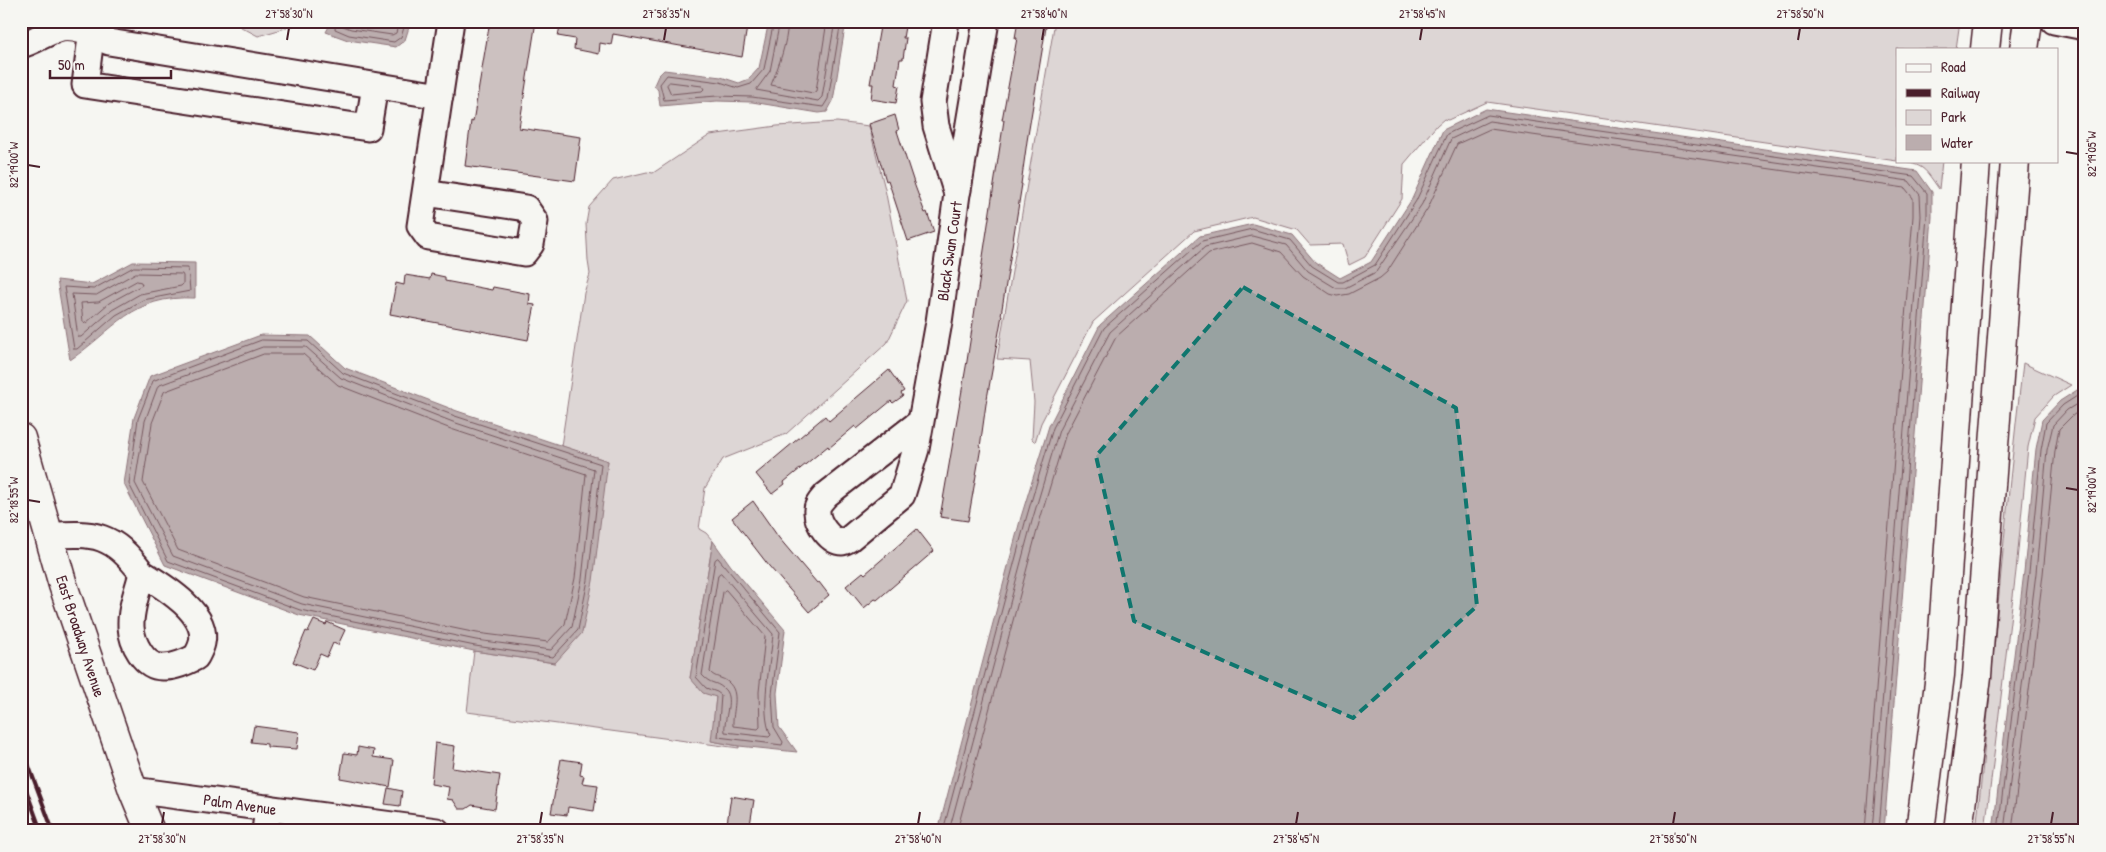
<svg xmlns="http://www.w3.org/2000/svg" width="2106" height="852" font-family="'Patrick Hand',sans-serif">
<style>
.green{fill:#ddd6d5;stroke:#947a80}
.water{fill:#bbadae;stroke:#8e747a}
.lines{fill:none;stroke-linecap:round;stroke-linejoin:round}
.shore{stroke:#77585f;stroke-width:1}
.building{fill:#ccc1c0;stroke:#4a1f2b}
.minor-casing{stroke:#4a1f2b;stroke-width:29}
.major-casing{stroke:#4a1f2b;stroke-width:31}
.minor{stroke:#f6f6f2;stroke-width:25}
.major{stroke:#f6f6f2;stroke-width:28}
.rail{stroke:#4a1f2b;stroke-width:4}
.marked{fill:#0f766e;fill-opacity:0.2;stroke:#0f766e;stroke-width:4;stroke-dasharray:10 6;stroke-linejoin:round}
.ticks{fill:none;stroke:#4a1f2b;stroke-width:2}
.labels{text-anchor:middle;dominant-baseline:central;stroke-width:5;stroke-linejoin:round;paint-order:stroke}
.street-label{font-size:16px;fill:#4a1f2b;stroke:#f6f6f2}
.neatline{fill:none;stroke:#4a1f2b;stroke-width:2}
.ticks-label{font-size:12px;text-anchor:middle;fill:#4a1f2b}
</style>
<rect width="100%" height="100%" fill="#f6f6f2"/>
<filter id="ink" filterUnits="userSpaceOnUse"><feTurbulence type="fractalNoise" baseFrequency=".02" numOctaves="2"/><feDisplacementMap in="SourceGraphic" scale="10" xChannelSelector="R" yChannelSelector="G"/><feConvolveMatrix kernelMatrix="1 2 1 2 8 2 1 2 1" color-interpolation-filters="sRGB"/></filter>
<g filter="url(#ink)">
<g class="green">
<path d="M230,21H310L258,36Z"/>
<path d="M1055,21H1960L1956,49H1897V161L1487,102L1448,120L1444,119L1437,125L1404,164L1402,199L1365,257L1349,265L1343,244L1310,245L1297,230L1253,217L1194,231L1093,322L1041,423L1035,442L1032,439L1034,402L1030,361L997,359Z"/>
<path d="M837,122L869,126L885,189L907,301L887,343L786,434L723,459L705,488L699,529L706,533L713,541L690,678L716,696L712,741L739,746V748L467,712L474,651L555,663L608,461L561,446L584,293L590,274L588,261L586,224L589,207L613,180L647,172L653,173L710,135L777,126Z"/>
<path d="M1898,161H1942L1939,189C1924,168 1925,165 1898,161Z"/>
<path d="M2023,363L2071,385L2054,396L2035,417L2028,447L2016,571L1985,831H1976C1993,675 2004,518 2023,363Z"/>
</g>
<g class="water">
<path d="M332,21H411L405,40L396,47L348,40L326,32Z"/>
<path d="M769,21H846L833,101L827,112L819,113L752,102L717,101L660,106L658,90L654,85L658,76L664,70L721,77L739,83L749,79L759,68Z"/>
<path d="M1486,109L1917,171L1932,192V217L1884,831H938L1021,517L1049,426L1100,325L1200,236L1253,224L1292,235L1315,262L1340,278L1371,262L1412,199L1443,130Z"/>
<path d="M133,262L195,263V298C131,295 116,329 70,360L57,280L92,284Z"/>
<path d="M261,335L310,336L345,368L457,411L608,461L593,581L582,633L555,663L474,651L299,615L165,565L124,484L134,418L150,376Z"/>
<path d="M2085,385V831H1993L2024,572L2036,449L2042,420L2060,401Z"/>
<path d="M713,541L731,566L785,630L777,693L779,727L797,752L739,746L711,741L716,697L703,693L690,678Z"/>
</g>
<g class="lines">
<g class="shore">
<path d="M336,21L335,29L349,35L394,42L401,37L406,21"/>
<path d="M342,21L343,26L351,29L392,35L396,33L399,21"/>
<path d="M774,21L764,69L751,84L738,88L720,82L667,75L660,84L664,100L717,96L752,97L823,107L828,99L841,21"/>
<path d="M780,21L770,71L756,90L818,101L822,97L835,21"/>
<path d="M788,21C787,44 779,65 771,85L813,93L816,91L827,21"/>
<path d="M670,82L702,86L704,89L702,91L671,94L667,85Z"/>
<path d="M134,267L188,268L190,291L143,300L116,315L77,349H74L64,287L93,289Z"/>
<path d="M136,273L182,274L183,276V284L181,286L140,294L112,310L81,337H78L72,294L96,295Z"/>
<path d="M137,281L141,282L142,285L109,303L86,323L83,322L81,303L98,302Z"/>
<path d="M262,340L308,341L343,373L455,416L601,464L588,580L578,630L553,657L475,646L300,610L168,561L129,484L138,419L153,381Z"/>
<path d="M263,347H306L341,378L453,422L594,469L582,579L572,627L551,650L476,640L302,604L173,556L135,483L145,421L158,386Z"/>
<path d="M264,354H303L338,385L451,429L586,474L575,578L565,624L548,642L477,633L304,597L178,550L143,482L152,423L164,392Z"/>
<path d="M718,558L780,632L772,694L774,727L783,742L782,745L718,737L721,695L717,692L706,688L696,677L715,560Z"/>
<path d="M721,573L773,634C771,661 759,711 771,735L769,737L725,732C723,720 735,697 723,688C715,681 711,685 702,675L718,575Z"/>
<path d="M726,590L765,636L759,692L760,727L758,729L733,726C732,711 741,693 728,682C722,677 715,678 710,672L723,592Z"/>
<path d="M943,831L1026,519L1053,428L1104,328L1202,241L1252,229L1290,240L1312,266L1338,282H1343L1375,265L1416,201L1447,134L1488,115L1913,176L1927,193V216L1879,831"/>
<path d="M949,831L1032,521L1059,430L1110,332L1205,247L1252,236L1286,245L1308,271L1336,288H1345L1376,272L1422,204L1451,139L1489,121L1909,181L1920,195L1921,216L1872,831"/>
<path d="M957,831L1039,523L1066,433L1116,337L1209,253L1252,243L1281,252L1303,276L1330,294L1337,296L1349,294L1380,278L1387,272L1428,208L1457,144L1490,129L1905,188L1913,198V216L1865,831"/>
<path d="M1998,831L2029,572L2041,450L2046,423L2063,405L2085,391"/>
<path d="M2004,831L2036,573L2047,450L2053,425L2067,410L2085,399"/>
<path d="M2012,831L2043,574L2055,451L2059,429L2072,416L2085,407"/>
</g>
</g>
<g class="building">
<path d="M490,21H536L519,128L581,137L575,181L465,166L471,121L473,122Z"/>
<path d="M561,21H748L742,57L613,34L611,45L600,43L599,54L574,49L575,39L558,36Z"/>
<path d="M881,21H906L903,38H906L903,59H900L896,85L899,86L896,103L871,99L873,84H870Z"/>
<path d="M1018,21H1047L1027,141L1021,184H1022L1001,315H1002L986,404L980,447H981L968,521L940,517L967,361L1004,120H1002L1017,38H1015Z"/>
<path d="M895,115L899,130L897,131L915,186L925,213L927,212L934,232L908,241L888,180L886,181L869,124Z"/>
<path d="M431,274L445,277V281L492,290L493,287L530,294L529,304L535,305L528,340L390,314L396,283L404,285L405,275L430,279Z"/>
<path d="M889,370L904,391L901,393L903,396L893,403L891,401L857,429L855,426L829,448L828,446L784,482L785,484L772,494L756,474L825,416L829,421Z"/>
<path d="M753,501L779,538L817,583L819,582L829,595L809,612L769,566L732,518Z"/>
<path d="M917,529L934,551L877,600L875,599L864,608L846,586L863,572L865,574Z"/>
<path d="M314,620L326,625L327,622L345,630L338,645L333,643L327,657L320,654L313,670L293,662L306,631L308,632Z"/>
<path d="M254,726L299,732L297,749L267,747V744L251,742Z"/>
<path d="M435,743L455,746L452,768L500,775L495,809L472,805L466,809H459L453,800L447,799L449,787L431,784Z"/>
<path d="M358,747L374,750L373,757L394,760L390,787L340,778L344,753L357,755Z"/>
<path d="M561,759L582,762L580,775L584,776L582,783L598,785L594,811L568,807L567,815L551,813Z"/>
<path d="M388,788L402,791L400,806L385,804Z"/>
<path d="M731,796L754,800L749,831H726Z"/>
</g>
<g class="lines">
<g class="minor-casing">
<g id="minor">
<path d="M93,21L85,85L368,128L375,86"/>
<path d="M2054,21L2085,27"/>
<path d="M21,45C34,42 48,31 61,28C78,25 94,35 109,42L440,96"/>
<path d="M958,190L986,21"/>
<path d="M425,193L526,208L535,221L531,244L524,253L428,237L420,226L451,21"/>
<path d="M920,422L826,495C822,500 816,505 817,512C817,523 830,542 842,542C844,542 847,540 849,539L902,495L916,449L939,322L957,194L936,126L933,102L946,21"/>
<path d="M49,536C95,532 113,534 142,573C138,590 130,609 131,627C132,643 144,667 162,667C174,668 186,662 196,657C198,653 201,648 202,643C209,613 163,586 142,573"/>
<path d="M133,790L437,831"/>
<path d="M265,831L268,808"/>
</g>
</g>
<g class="major-casing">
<g id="major">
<path d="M1985,49L1988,21"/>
<path d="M2024,49L2028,21"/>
<path d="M21,438L63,585L133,790L150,831"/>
<path d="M1920,831L1940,675L1976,161"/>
<path d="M1958,831L1977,676L2015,161"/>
</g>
</g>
<use href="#minor" class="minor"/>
<use href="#major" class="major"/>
<g class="rail">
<path d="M21,745L53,831"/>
<path d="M21,776L41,831"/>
</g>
</g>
</g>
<path class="marked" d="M1243,287L1456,408L1477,606L1353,718L1134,621L1096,456Z"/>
<path class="ticks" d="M287,40L289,28M664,40L666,28M1042,40L1044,28M1420,40L1422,28M1798,40L1800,28M2066,152L2078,154M28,165L40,167M2066,488L2078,490M28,500L40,502M162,824L164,812M540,824L542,812M918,824L920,812M1296,824L1298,812M1673,824L1675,812M2051,824L2053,812"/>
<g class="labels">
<g class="street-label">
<text transform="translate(949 251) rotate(-82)">Black Swan Court</text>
<text transform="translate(81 636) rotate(72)">East Broadway Avenue</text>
<text transform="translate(240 804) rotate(8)">Palm Avenue</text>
</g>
</g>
<rect width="2106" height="852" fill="none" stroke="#f6f6f2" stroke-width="55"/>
<rect x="1896" y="48" width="162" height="115" fill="#f6f6f2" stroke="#b1a0a2"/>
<rect x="1906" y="64" width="25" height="8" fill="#f6f6f2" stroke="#b1a0a2"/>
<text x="1941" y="72" font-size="15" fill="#4a1f2b">Road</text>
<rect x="1906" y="89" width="25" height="8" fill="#4a1f2b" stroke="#b1a0a2"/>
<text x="1941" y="98" font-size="15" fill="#4a1f2b">Railway</text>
<rect x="1906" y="110" width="25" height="15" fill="#ddd6d5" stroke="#b1a0a2"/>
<text x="1941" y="122" font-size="15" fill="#4a1f2b">Park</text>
<rect x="1906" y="135" width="25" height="15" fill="#bbadae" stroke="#b1a0a2"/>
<text x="1941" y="148" font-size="15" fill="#4a1f2b">Water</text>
<path d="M50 70v8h121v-8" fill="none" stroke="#4a1f2b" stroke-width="2.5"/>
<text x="58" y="70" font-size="15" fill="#4a1f2b" stroke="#f6f6f2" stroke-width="4" paint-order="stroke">50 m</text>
<rect x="28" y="28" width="2050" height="796" class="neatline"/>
<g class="ticks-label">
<text x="289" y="18">27°58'30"N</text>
<text x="666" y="18">27°58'35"N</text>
<text x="1044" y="18">27°58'40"N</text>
<text x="1422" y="18">27°58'45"N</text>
<text x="1800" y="18">27°58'50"N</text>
<text transform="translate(2092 154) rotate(-90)" y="4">82°19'05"W</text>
<text transform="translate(14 165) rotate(-90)" y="4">82°19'00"W</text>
<text transform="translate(2092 490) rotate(-90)" y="4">82°19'00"W</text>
<text transform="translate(14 500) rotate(-90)" y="4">82°18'55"W</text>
<text x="162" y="843">27°58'30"N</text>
<text x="540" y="843">27°58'35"N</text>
<text x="918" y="843">27°58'40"N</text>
<text x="1296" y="843">27°58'45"N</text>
<text x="1673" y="843">27°58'50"N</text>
<text x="2051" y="843">27°58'55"N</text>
</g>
</svg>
